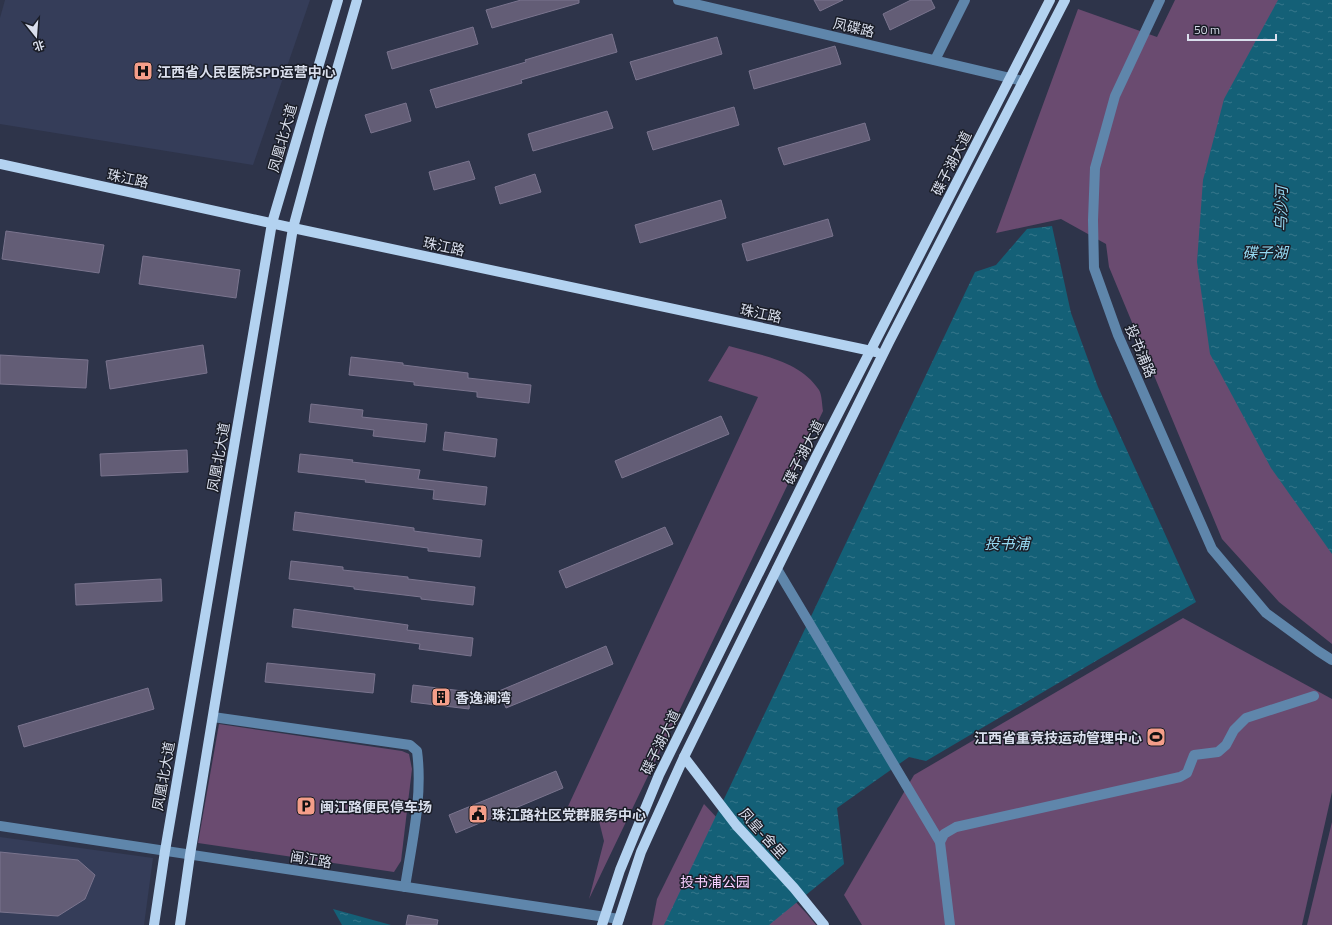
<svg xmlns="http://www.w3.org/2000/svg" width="1332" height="925" font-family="'Titillium Web','Noto Sans SC',sans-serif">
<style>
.built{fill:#353d59}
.green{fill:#6a4b70}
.water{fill:url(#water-ripples)}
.building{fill:#635d76;stroke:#7a748e}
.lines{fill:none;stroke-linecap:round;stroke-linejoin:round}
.minor{stroke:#5f86ab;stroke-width:10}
.major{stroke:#b3d2f0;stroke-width:10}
.labels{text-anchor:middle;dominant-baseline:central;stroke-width:3;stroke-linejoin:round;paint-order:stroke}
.street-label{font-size:14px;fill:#dadfed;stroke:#1a1d27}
.poi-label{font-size:14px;font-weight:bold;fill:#dadfed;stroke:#1a1d27;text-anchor:start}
.park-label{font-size:14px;fill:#f7cfff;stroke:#1a1d27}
.water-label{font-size:15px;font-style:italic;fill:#96daf3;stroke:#1a1d27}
</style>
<defs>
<pattern id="water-ripples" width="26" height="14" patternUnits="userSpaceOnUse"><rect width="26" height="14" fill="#146077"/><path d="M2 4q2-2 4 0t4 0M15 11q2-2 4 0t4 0" fill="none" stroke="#36768b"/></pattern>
</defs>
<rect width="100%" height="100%" fill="#2e344a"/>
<g class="built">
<path d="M5,0H310L253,165L0,124V18Z"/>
<path d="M0,837L153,858L144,925H0Z"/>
</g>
<g class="green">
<path d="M1175,0H1300L1332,526V644L1279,602L1222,539L1109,267L1106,244L1061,219L996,233L1078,9L1157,37Z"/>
<path d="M729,346C759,355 800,360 819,390C822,395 822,405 823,411L589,899L604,841L599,821L564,815L758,397L708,381Z"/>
<path d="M1183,618L1332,699V792L1302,925H862L844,895L914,775Z"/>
<path d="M219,724L402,751L409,754L412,769L401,861L394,872L198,843Z"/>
<path d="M704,804L807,914L816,925H652L657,899Z"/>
<path d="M1332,822V925H1307Z"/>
</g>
<g class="water">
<path d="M1278,0H1332V554L1271,468L1210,354L1197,262L1203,180L1224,99Z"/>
<path d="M1052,226L1071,313L1098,387L1196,602L926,761L909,757L837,808L844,864L769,925H664L975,272L996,265L1027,229Z"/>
<path d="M333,909L391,925H342Z"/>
</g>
<g class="building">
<path d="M521,0H579V3L492,28L486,10Z"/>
<path d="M814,0H843L820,11Z"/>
<path d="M911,0H931L935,8L890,30L883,14Z"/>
<path d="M473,27L478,44L392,69L387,52Z"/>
<path d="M612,34L617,52L521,80L522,83L436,108L430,90L526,62L525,60Z"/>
<path d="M717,37L722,54L636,80L630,62Z"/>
<path d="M835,46L841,64L754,89L749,71Z"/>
<path d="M406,103L411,121L371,133L365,115Z"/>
<path d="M734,107L739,125L653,150L647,132Z"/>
<path d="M607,111L613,128L533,151L528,134Z"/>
<path d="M865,123L870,140L784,165L778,148Z"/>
<path d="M469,161L475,179L434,190L429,172Z"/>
<path d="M535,174L541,192L500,204L495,187Z"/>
<path d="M721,200L726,218L640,243L635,225Z"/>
<path d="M828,219L833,236L747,261L742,244Z"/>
<path d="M6,231L104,245L99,273L2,259Z"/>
<path d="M143,256L240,270L236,298L139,284Z"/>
<path d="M203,345L207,373L110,389L106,361Z"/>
<path d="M0,355L88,360L86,388L0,384Z"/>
<path d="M351,357L403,363V365L468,373V378L531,385L529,403L477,397V392L414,385V382L349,375Z"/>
<path d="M311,404L363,410L362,417L427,424L425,442L373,436L374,430L309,422Z"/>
<path d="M721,416L729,434L622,478L615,461Z"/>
<path d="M445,432L497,439L495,457L443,450Z"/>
<path d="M187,450L188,472L101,476L100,454Z"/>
<path d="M300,454L353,460L352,462L420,470L418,479L487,487L485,505L433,499L434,490L365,482L366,480L298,472Z"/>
<path d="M295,512L414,528V531L482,540L480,557L428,551V548L293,530Z"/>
<path d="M665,527L673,544L566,588L559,571Z"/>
<path d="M291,561L343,567V570L408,577V579L475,587L473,605L421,599V597L354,589V587L289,579Z"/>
<path d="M161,579L162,601L76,605L75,584Z"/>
<path d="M294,609L408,625L407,630L473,638L471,656L419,649L420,644L292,627Z"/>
<path d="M606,646L613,664L506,708L499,691Z"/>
<path d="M267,663L375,674L373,693L265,682Z"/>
<path d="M413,685L471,692L469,709L411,702Z"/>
<path d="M148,688L154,709L24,747L18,726Z"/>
<path d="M556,771L563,788L456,833L449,815Z"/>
<path d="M0,852L78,860L95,875L85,899L58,916L0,912Z"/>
<path d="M408,915L438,920L437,925H406Z"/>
</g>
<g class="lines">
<g class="minor">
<path d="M678,0L1023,81"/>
<path d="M1160,0L1115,96L1095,168L1093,220L1094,268L1118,335L1212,549L1266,613L1318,651L1332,660"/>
<path d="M935,60L965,0"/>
<path d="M777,569L940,842"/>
<path d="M213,717L410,745L417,751C423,796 412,842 405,887"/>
<path d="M0,826L619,919"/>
<path d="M950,925L940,842L944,834L956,827L1180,777L1187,773L1194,755L1218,752L1226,745L1234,730L1246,718L1314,696"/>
</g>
<g class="major">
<path d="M0,164L293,228L876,352"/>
<path d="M684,757L736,825L794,888L824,925"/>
<path d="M154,925L165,851L272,223L338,0"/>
<path d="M180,925L190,855L293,228L320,128L357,0"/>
<path d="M602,925L620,870L659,775L816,457L1050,0"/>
<path d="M617,925L641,852L684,757L889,342L1065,0"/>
</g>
</g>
<defs>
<g id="hospital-square" transform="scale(1)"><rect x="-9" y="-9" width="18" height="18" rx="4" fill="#f49e89" stroke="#1a1d27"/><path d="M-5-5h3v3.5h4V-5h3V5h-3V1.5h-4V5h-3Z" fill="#111"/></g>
<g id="building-square" transform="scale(1)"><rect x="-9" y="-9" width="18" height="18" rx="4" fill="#f49e89" stroke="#1a1d27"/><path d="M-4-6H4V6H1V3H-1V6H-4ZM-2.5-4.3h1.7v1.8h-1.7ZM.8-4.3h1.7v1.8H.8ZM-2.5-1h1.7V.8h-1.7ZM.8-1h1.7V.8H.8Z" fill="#111"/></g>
<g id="stadium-square" transform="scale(1)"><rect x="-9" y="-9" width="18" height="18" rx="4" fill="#f49e89" stroke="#1a1d27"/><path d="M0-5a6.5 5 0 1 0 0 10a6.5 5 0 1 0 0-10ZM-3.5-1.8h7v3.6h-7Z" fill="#111"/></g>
<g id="parking-square" transform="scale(1)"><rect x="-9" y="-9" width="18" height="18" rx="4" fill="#f49e89" stroke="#1a1d27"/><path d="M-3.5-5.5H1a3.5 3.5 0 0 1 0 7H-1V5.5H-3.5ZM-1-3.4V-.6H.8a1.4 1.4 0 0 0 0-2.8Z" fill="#111"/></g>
<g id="civic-square" transform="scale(1)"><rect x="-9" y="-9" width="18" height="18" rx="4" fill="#f49e89" stroke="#1a1d27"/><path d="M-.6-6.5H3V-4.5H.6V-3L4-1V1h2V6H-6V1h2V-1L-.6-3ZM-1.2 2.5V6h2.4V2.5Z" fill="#111"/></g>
</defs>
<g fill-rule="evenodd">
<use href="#hospital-square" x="143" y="71"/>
<use href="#building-square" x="441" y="697"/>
<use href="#stadium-square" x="1156" y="737"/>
<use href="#parking-square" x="306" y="806"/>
<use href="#civic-square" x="478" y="814"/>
</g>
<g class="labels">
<g class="street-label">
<text transform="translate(854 27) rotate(13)">凤碟路</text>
<text transform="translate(282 138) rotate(-74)">凤凰北大道</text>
<text transform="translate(951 163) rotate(-63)">碟子湖大道</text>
<text transform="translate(128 178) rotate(12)">珠江路</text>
<text transform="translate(444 246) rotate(12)">珠江路</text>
<text transform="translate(761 313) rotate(12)">珠江路</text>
<text transform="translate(1141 351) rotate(67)">投书浦路</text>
<text transform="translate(803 452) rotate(-63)">碟子湖大道</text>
<text transform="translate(218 457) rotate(-80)">凤凰北大道</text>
<text transform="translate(660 742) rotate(-64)">碟子湖大道</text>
<text transform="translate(163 776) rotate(-80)">凤凰北大道</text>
<text transform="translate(763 833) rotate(48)">凤皇-舍里</text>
<text transform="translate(311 859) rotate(9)">闽江路</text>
</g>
<g class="poi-label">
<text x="157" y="71">江西省人民医院SPD运营中心</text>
<text x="455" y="697">香逸澜湾</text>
<text x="1142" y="737" text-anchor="end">江西省重竞技运动管理中心</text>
<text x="320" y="806">闽江路便民停车场</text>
<text x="492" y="814">珠江路社区党群服务中心</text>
</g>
<g class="park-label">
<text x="715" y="881">投书浦公园</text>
</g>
<g class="water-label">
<text transform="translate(1281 209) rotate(-89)">乌沙河</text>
<text x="1265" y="252">碟子湖</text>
<text x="1007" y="543">投书浦</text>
</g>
</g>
<g transform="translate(36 36) rotate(163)" stroke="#1a1d27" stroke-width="3" paint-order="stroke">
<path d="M0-3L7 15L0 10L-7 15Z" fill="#dadfed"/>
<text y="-6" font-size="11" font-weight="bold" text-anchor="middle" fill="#dadfed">北</text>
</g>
<path d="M1188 34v6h88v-6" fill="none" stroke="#dadfed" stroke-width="2"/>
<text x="1194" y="34" font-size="12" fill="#dadfed" stroke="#1a1d27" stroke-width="3" paint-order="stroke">50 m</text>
</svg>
